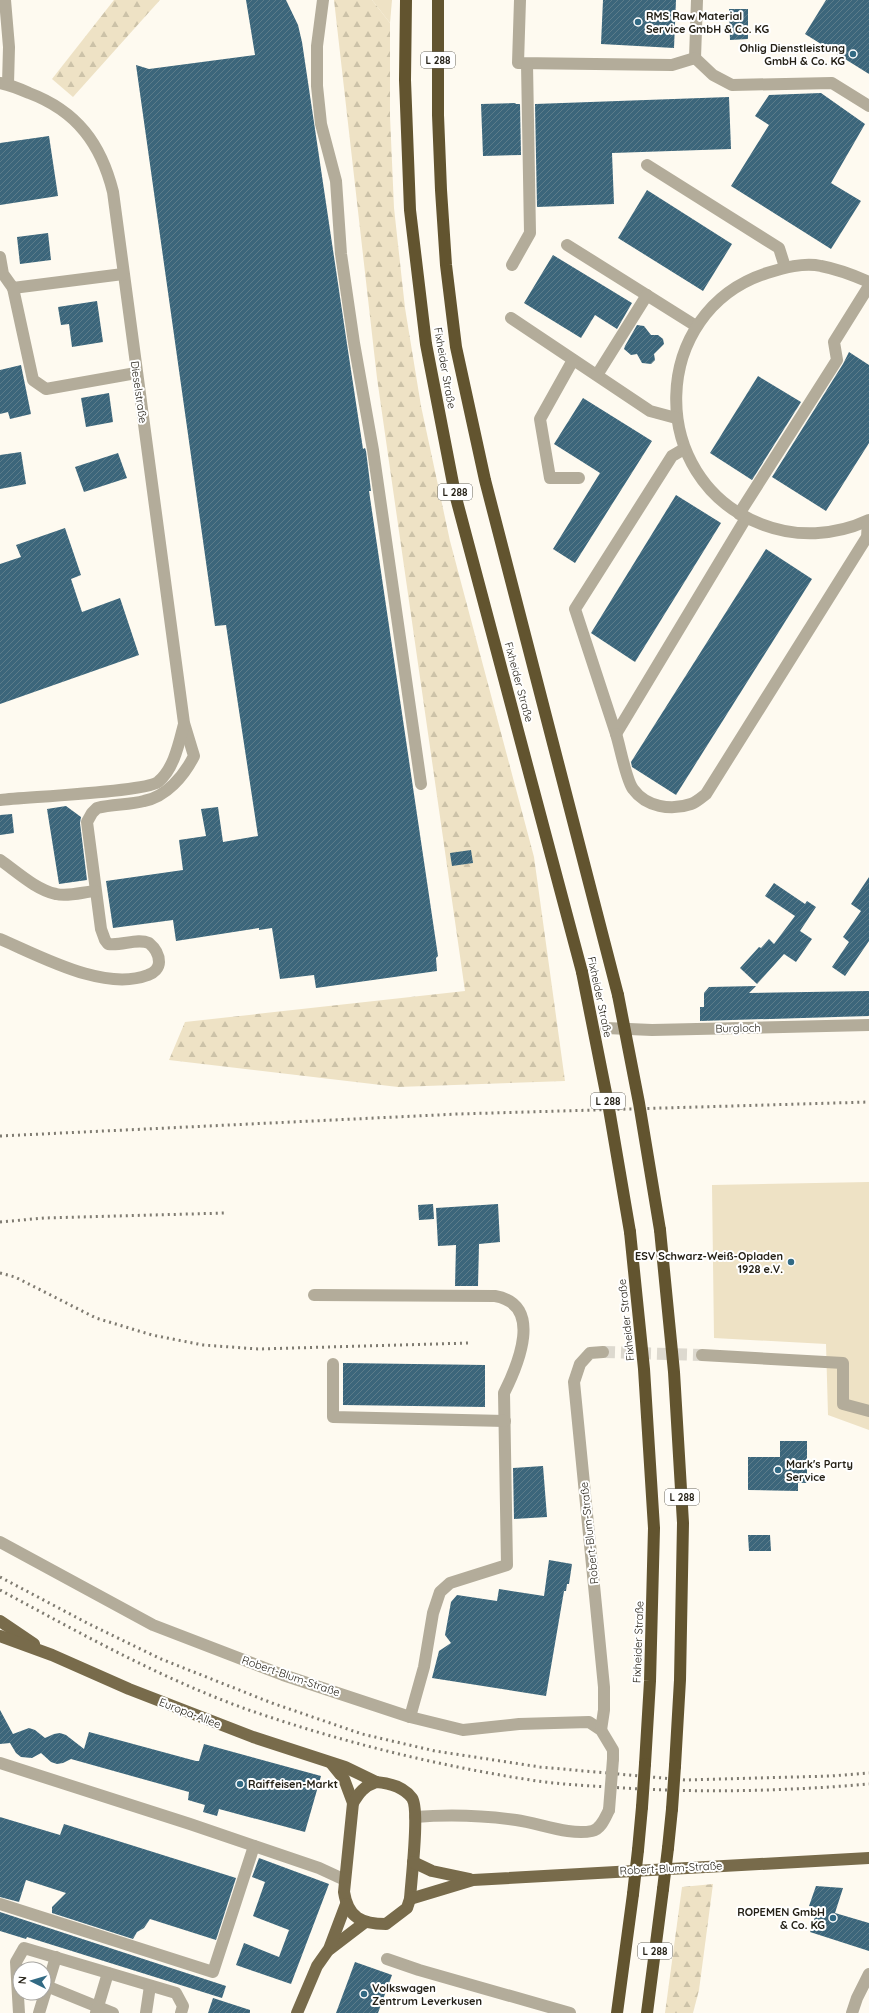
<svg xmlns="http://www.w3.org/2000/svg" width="869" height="2013" font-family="Quicksand,sans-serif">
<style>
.grass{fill:#eee2c5}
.forest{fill:url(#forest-firs)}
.building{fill:url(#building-hatch)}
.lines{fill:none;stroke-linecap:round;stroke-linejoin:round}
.minor-tunnel{stroke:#ddd9cf;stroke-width:12;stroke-dasharray:12 6;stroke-linecap:butt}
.minor{stroke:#b3ac9a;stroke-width:12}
.major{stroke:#786b4b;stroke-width:12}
.highway{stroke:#62542f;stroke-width:12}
.rail{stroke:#7f7b71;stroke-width:3;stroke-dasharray:2 4;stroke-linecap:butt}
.minor-bridge{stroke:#b3ac9a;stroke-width:12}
.highway-bridge{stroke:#62542f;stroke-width:12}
.poi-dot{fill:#326a84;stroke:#fff;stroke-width:1.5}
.labels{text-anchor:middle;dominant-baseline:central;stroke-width:4;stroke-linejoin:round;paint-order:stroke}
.shield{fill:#fff;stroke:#66645d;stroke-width:1}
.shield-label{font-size:10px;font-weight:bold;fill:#252117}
.poi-label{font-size:11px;font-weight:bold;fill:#252117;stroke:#fff;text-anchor:start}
.street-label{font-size:11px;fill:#252117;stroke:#fff}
</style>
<defs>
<pattern id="forest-firs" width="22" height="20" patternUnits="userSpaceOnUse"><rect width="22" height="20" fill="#eee2c5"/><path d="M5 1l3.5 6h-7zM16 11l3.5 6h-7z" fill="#ccc2a8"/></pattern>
<pattern id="building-hatch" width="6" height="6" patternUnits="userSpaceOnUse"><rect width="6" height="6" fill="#3c667b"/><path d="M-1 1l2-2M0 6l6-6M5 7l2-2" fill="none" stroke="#5c7c8a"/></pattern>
</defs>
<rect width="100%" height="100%" fill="#fefaf0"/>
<g class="grass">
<path d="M372,0H392L390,23Z"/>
<path d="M869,1182V1430L828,1415L826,1344L714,1338L712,1185Z"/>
</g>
<g class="forest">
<path d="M114,0H160L73,97L52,79Z"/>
<path d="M334,0H372L390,23V116L394,208L405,308L421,406L450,541L534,857L565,1081L398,1087L169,1060L185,1022L465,991L377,378Z"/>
<path d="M713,1884L699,1990L693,2013H665L682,1887Z"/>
</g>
<g class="building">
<path d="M246,0H286L298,25L302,42L347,344L363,449L365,448L366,451L371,491H369L438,956L436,958L437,971L316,988L314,975L280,979L272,928L259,930V928L176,941L173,920L113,928L106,881L183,870L179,840L206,836L201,809L218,807L223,842L258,836L226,625L215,626L136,65L149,69L255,55Z"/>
<path d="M603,0H676L674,48L601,44Z"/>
<path d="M826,0H869V74L805,34Z"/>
<path d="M729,9H748V39L730,40Z"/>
<path d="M821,93L865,124L831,183L861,201L831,249L731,186L769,125L755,116L769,95Z"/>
<path d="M729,97L731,149L612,153L614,204L537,207L535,104Z"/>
<path d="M515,103L516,104H520L521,155L483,156L481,104Z"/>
<path d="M49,136L58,196L0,205V143Z"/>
<path d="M647,190L732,244L703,291L618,238Z"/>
<path d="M48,233L51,260L20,264L17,237Z"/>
<path d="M553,255L632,303L617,329L595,315L581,338L524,303Z"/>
<path d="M97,301L103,342L72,347L69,324L61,325L58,307Z"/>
<path d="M637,325L644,326L651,335H658L663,339L664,344L654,354L655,360L651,364L642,363L637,354L631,355L624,349L625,346Z"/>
<path d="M849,352L869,365V443L826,511L772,477L843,364Z"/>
<path d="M21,365L31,414L10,419L8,412L0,414V370Z"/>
<path d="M758,376L801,402L752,480L710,453Z"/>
<path d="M109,393L113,422L86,427L81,398Z"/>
<path d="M583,398L652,441L575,563L553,549L600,473L554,444Z"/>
<path d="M21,452L26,484L0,489V455Z"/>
<path d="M118,453L127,478L84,492L75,467Z"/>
<path d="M676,495L721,523L635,662L591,633Z"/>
<path d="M65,528L81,575L71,579L82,612L120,598L139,655L0,704V564L21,557L16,545Z"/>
<path d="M766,549L812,579L676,795L632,767L631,762Z"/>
<path d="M66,806L81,817L80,823L87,880L59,884L47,809Z"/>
<path d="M12,814L14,833L0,835V815Z"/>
<path d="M471,850L473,863L452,866L450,853Z"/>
<path d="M869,877V941L845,976L832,967L849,942L843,937L861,911L851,904Z"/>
<path d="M774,883L805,904L807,901L816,907L800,931L812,939L796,962L784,954L757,984L740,968L759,947L761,948L769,939L774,944L795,916L765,896Z"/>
<path d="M756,986L749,993L869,991V1016L700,1021V1007H704V993L709,987Z"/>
<path d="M433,1204L434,1219L419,1220L418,1205Z"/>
<path d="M498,1204L500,1242L479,1244L478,1286H455L456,1245L438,1246L436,1208Z"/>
<path d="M343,1363L485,1365V1407L343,1405Z"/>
<path d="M780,1441H807V1483H798V1491L748,1490V1457H780Z"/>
<path d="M543,1466L547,1517L514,1519L513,1468Z"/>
<path d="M748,1535H770L771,1551H749Z"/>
<path d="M549,1560L572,1564L569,1584H567L566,1591H564L546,1696L432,1678L439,1651L451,1643L445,1635L451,1602L457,1595L497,1601L499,1589L544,1596Z"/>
<path d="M0,1710L13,1734L29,1728L35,1730L45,1738L54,1734L60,1733L66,1735L84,1749L89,1732L196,1761H199L204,1744L321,1776L305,1832L219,1809L217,1816L203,1812L205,1805L188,1800L189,1792L71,1759L63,1763L57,1764L51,1762L41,1753L32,1758L21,1757L16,1753L10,1743L0,1744Z"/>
<path d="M0,1817L60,1835L64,1824L236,1878L216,1940L150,1919L144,1928L137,1932L133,1939L52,1913V1907L66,1893L26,1880L19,1902L0,1897Z"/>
<path d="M259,1858L329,1884L291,1984L236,1965L244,1943L279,1957L289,1930L253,1916L265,1882L252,1877Z"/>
<path d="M816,1886L843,1888L835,1913L869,1923V1951L810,1932L818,1908L809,1906Z"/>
<path d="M0,1912L226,1986L222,1998L27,1937L26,1939L0,1931Z"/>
<path d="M355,1962L392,1975L378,2013H336Z"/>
<path d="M213,1998L250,2010V2013H208Z"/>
</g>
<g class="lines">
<path class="minor-tunnel" d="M603,1352L702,1355"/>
<g class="minor">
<path d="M5,0L9,47L8,84"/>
<path d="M323,0L317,46V86L321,124L336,181L341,254L354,343L373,450L421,784"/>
<path d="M520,0L518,63L672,65L695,58L697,0"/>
<path d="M695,58L713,75L732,85L832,83L869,106"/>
<path d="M0,83C10,85 20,89 29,93C77,111 101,144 113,192L184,723L194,756C184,776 166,797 144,801C129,805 113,804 97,808L92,813L87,822L101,929L105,940L108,944C122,946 137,938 149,943C155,948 159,955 159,962C159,968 154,973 148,975C104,992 40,956 0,939"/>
<path d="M647,165L779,248L785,267"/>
<path d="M567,245L696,326"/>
<path d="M0,257L3,274L13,288L123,274"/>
<path d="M512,265L530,233L527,64"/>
<path d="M869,282C853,275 837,269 821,266C804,262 783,268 767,273C649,311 645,479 761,524C796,538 835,536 869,520"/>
<path d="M13,288L33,380L46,389L136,373"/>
<path d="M511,318L650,411L676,418"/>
<path d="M573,360L540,419L550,478H579"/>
<path d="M597,375L647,295"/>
<path d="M684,449L672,456L575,609L616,734L746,518"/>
<path d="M739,514L837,360L834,342L869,286"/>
<path d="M616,734C620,746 626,780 633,789C646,807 671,811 691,804C697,802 702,797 706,794L867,537L868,521"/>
<path d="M0,800C25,797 145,792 158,782C174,769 179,743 184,724"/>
<path d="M0,860C16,871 36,890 56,894C68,897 83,892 95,891"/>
<path d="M606,1028L652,1030L869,1025"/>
<path d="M314,1295L495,1296C544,1304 518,1365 504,1393L507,1565L450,1583L440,1592L433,1613L424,1667L410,1717"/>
<path d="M702,1355L843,1363V1404L869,1411"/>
<path d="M333,1364V1417L505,1421"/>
<path d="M0,1542L153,1625L283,1675L410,1717L463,1730L519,1724L589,1722L601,1730L613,1750V1759"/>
<path d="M601,1730L604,1710V1687L574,1382L580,1364L590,1353L603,1352"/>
<path d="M0,1763L190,1824L319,1868L345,1880"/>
<path d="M415,1817C452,1814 480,1815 516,1820C539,1823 570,1836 592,1831C601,1829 605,1818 609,1810"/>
<path d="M0,1904L213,1972L254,1846"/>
<path d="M387,1959L419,1970L570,2013"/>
<path d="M44,1985L113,2013"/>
<path d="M19,2013L16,1962L24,1948L176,1993L183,2006L181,2013"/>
<path d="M39,2013L56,1957"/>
<path d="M96,2013L108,1973"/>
<path d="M146,2013L150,1986"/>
<path d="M852,2013L857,1998L869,1974"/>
</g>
<g class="major">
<path d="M0,1621L34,1644"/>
<path d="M0,1636L52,1655L129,1689L253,1737L345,1767L376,1782"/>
<path d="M331,1763L344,1779L353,1803"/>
<path d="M376,1782C389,1783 403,1786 412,1798C420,1810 411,1881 410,1899L407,1908L386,1924C362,1924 348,1918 344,1892L353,1803C359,1793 364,1786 376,1782Z"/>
<path d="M413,1862L432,1871L470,1879"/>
<path d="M410,1899L473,1880L869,1858"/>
<path d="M330,1949L364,1923"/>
<path d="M297,2013L317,1966L329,1949L346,1904"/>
</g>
<g class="highway">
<path d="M406,0L405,80L410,210L426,344L455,494L582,972"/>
<path d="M438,0V115L441,190L446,265L456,347L485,480L618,995"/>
<path d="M660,1230L674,1372L683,1523L680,1680L675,1766"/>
<path d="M630,1232L644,1369L654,1528L650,1681L645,1764"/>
<path d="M668,1848L672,1809"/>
<path d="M638,1850L642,1807"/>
<path d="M617,2013L633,1894"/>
<path d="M647,2013L663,1889"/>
</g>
<g class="rail">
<path d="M0,1136L458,1114L869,1102"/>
<path d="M0,1222L44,1218L226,1213"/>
<path d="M0,1273L15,1277L96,1318L152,1335L203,1345L258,1349L470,1343"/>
<path d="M0,1577L89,1624L161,1659L272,1703L362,1734L435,1751L540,1767L685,1780L831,1776L869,1773"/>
<path d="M0,1590C80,1633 160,1678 246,1709C341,1742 438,1766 537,1781C566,1785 595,1786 623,1788C706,1793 787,1791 869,1784"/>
</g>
<path class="minor-bridge" d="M609,1810L613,1759"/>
<g class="highway-bridge">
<path d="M582,972L608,1103L630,1232"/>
<path d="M618,995L639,1103L660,1230"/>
<path d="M642,1807L645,1764"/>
<path d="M672,1809L675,1766"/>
<path d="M663,1889L668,1848"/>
<path d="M633,1894L638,1850"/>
</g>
</g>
<g class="poi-dot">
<circle cx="638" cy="22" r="4"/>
<circle cx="853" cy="54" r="4"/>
<circle cx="791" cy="1262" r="4"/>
<circle cx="778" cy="1470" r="4"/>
<circle cx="240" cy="1784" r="4"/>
<circle cx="833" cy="1918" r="4"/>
<circle cx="364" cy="1994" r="4"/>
</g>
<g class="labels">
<g class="shield">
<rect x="421" y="52" width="34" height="16" rx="3"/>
<rect x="438" y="484" width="34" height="16" rx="3"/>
<rect x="591" y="1093" width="34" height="16" rx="3"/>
<rect x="665" y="1489" width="34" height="16" rx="3"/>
<rect x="638" y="1943" width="34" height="16" rx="3"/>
</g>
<g class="shield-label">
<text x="438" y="60">L 288</text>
<text x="455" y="492">L 288</text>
<text x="608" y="1101">L 288</text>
<text x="682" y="1497">L 288</text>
<text x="655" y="1951">L 288</text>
</g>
<g class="poi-label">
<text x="646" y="16">RMS Raw Material<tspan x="646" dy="13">Service GmbH &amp; Co. KG</tspan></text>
<text x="845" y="48" text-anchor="end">Ohlig Dienstleistung<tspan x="845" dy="13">GmbH &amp; Co. KG</tspan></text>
<text x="783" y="1256" text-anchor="end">ESV Schwarz-Weiß-Opladen<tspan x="783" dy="13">1928 e.V.</tspan></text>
<text x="786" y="1464">Mark's Party<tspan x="786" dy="13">Service</tspan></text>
<text x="248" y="1784">Raiffeisen-Markt</text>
<text x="825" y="1912" text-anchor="end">ROPEMEN GmbH<tspan x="825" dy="13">&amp; Co. KG</tspan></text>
<text x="372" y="1988">Volkswagen<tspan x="372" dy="13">Zentrum Leverkusen</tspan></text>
</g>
<g class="street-label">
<text transform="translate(445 368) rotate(80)">Fixheider Straße</text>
<text transform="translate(139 392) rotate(82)">Dieselstraße</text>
<text transform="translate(519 682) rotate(75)">Fixheider Straße</text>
<text transform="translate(600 997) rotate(78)">Fixheider Straße</text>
<text transform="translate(738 1028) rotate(-1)">Burgloch</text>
<text transform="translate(626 1320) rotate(-96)">Fixheider Straße</text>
<text transform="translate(589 1533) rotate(-96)">Robert-Blum-Straße</text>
<text transform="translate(638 1642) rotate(-88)">Fixheider Straße</text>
<text transform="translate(291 1676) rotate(19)">Robert-Blum-Straße</text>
<text transform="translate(190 1713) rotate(21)">Europa-Allee</text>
<text transform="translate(671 1868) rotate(-3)">Robert-Blum-Straße</text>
</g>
</g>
<g transform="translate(32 1981) rotate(275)"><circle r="19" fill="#ffffff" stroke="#a8a6a2"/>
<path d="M0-3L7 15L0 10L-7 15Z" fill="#326a84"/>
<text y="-6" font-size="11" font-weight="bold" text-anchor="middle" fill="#252117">N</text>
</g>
</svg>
